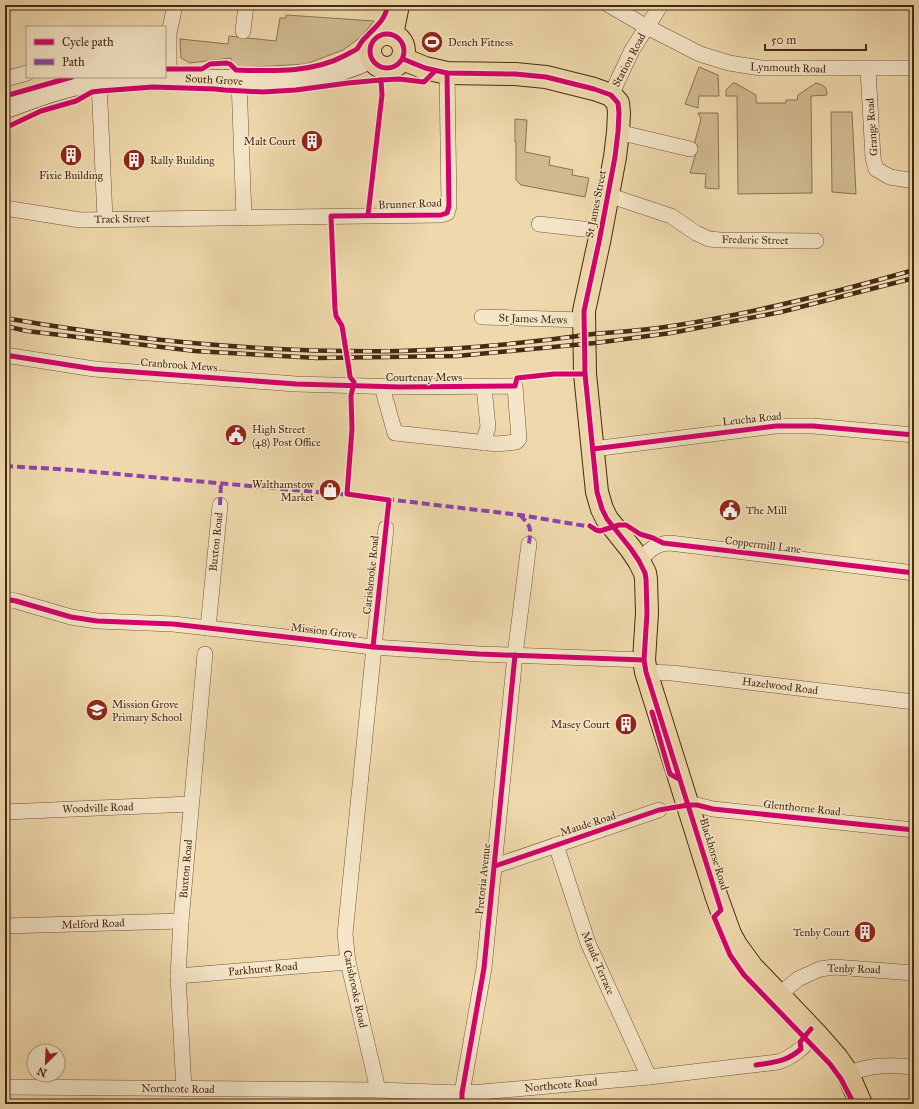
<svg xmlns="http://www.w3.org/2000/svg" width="919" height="1109" font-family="'IM FELL Great Primer',serif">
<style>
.green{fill:#d2bb92;stroke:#8c7253}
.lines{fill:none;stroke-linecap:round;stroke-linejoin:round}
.street-casing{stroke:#70563a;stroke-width:16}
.secondary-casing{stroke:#462a14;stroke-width:22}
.primary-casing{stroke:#462a14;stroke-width:24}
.street{stroke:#f5e6c9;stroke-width:15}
.secondary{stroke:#f5e6c9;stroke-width:21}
.primary{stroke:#efd9ac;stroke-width:22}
.rail-casing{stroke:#462a14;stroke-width:4.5}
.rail{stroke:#f5e6c9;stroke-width:3;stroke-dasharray:9;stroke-linecap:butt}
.quiet{stroke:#8e44ad;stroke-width:4;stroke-dasharray:8 4;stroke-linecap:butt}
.cycleway-casing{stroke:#f5e6c9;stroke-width:8}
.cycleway{stroke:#d6006c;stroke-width:5}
.labels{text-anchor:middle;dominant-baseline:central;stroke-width:3;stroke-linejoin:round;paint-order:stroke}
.poi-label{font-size:11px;fill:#462a14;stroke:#f5e6c9;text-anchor:start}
.street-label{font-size:11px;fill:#462a14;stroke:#f5e6c9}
</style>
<rect width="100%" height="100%" fill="#efd9ac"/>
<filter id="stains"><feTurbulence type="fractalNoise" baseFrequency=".005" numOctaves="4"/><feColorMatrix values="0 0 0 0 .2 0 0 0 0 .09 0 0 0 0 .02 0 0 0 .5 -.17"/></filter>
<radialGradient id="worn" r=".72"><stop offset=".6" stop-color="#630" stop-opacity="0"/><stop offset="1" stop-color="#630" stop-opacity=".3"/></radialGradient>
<g class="green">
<path d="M286,15L374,21L361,37L343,50L306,64L237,68L232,63L231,58L190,63L181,58L180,39L228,44L229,36L276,41L280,18H286Z"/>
<path d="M699,67L718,75L719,96H699L698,108L685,104Z"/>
<path d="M733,83H735L756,95V103H786V100H797L798,95L816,83C824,85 827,87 827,95L811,96L812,193L738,194L737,96H726V90Z"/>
<path d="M831,112H852L856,194L832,192Z"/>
<path d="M698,113H718L719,189L705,188L706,174L690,173L698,146L694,145L701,119Z"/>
<path d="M515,119L527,120L525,152L550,157L549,165L573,170L572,175L589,178L585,197L521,185L516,180V142H515Z"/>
</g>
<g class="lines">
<g class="street-casing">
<g id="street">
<path d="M609,5L647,27L700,54L729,63L761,68H914"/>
<path d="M243,31L246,5"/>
<path d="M868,69L873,158L876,169L890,177L914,181"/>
<path d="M5,79L27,73"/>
<path d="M169,80V33L175,5"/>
<path d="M239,80L244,218"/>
<path d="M99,81L105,219"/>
<path d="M611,95L632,50L661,5"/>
<path d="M618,132L690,149"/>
<path d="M608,195L671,216L696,233L709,239L720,240L816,241"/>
<path d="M5,208L80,220L441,215L447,213L449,206L447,73"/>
<path d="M539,224L601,231"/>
<path d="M482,317L583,320"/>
<path d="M5,355L94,369L296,384L400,387L515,386L519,439L516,442L497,444L395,433L382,387"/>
<path d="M483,443L488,427L484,387"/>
<path d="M593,449L776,426H813L914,435"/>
<path d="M639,561C648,551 656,543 670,543L914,573"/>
<path d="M5,599L16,601L71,617L97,621L173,624L373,647L479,654L644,660"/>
<path d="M208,628L220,505"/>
<path d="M646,672L672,673L914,702"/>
<path d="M688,805H697L713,809L914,830"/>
<path d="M5,812L191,804"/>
<path d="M556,845L588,943L649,1077"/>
<path d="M495,866L659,810"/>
<path d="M5,926L181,921"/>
<path d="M178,976L348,962"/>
<path d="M779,995L798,979L820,969L834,967L914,973"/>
<path d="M848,1074C870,1064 891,1065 914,1067"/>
<path d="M5,1087L378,1090L462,1093L482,1092L649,1077L778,1062C794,1057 804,1046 816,1034"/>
<path d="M184,1089L178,976L181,921L205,654"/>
<path d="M378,1090L348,962L345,934L386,528"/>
<path d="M462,1104V1093L484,968L515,655L529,544"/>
</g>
</g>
<g class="secondary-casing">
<path id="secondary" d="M5,108C34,97 71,83 101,81C145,77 188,80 232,80C281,80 326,81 371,58"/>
</g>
<g class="primary-casing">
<g id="primary">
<circle cx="387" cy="51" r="17"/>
<path d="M392,34L398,5"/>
<path d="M403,59L425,68L447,73L515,74L546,77L594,89L611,95L618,103L619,113L618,132L615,157L599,242L584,311L585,374L597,492L602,509L607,519L631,549L639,561L645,573L646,579L647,613L644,660L646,672L716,895L730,934L736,945L752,967L816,1034L837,1058L848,1074L861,1104"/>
</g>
</g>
<use href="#street" class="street"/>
<use href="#secondary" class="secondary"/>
<use href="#primary" class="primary"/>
<g class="rail-casing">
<g id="rail">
<path d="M5,318C136,341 267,353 400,351C465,349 529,343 593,334C615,332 636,331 658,328C744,316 830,294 914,270"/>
<path d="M5,326L27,331L195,351L264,355L317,358L457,356L595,343L671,333L781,312L914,278"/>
</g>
</g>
<use href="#rail" class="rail"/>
<g class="quiet">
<path d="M5,466L73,470L350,495"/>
<path d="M386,499L520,515L586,526H590"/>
<path d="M220,505L221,484"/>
<path d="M520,515C532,528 531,527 529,544"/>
</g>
<g class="cycleway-casing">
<g id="cycleway">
<circle cx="387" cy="51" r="17"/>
<path d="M403,59L425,68L447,73L515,74L546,77L594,89L611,95L618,103L619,113L618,132L615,157L599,242L584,311L585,374L597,492L602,509L607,519L631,549L639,561L645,573L646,579L647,613L644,660L646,672L721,910L714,917L730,955L744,975L830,1064L841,1079L854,1104"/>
<path d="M165,69H202L210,64L227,63L230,64L236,70C273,71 313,73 346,55C349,53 354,51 357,49C360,45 362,40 366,37C377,25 384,22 388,5"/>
<path d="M5,96L72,77"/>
<path d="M5,128L41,111L76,101L92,92L100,91L153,87L215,89L224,90L263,92L296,90L348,83L381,80L399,79L424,82L435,71"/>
<path d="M368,215L382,95L381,80"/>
<path d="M5,355L94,369L296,384L400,387L515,386L517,378L554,374H585"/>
<path d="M593,449L776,426H813L914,435"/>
<path d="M590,526L596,530L600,531L619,525H626L640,534L653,538L663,543L914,573"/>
<path d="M5,599L16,601L71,617L97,621L173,624L373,647L479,654L644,660"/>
<path d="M373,647L389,500L347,494L352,429L351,396L354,382L350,377L349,369L342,326L336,316L335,309L331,216L441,215L447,213L449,206L447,73"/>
<path d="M652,712L670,774L679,779"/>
<path d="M495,866L659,810L688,805H697L713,809L914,830"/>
<path d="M756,1065C775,1062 786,1062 801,1049L800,1042L811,1029"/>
<path d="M462,1104V1093L484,968L515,655"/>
</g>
</g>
<use href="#cycleway" class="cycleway"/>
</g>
<defs>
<g id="stadium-disc" transform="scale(1.15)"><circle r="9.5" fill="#8f2418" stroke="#f5e6c9"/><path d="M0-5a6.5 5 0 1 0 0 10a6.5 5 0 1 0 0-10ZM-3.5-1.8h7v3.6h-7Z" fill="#fff"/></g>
<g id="building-disc" transform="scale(1.15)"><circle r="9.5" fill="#8f2418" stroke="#f5e6c9"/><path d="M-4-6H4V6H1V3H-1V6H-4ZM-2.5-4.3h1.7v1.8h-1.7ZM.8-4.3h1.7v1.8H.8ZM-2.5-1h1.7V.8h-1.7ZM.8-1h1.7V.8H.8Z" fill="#fff"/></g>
<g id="civic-disc" transform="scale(1.15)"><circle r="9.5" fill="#8f2418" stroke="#f5e6c9"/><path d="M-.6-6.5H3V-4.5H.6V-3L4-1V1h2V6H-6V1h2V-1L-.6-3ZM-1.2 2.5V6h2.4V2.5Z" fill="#fff"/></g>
<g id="shop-disc" transform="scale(1.15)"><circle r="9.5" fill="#8f2418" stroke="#f5e6c9"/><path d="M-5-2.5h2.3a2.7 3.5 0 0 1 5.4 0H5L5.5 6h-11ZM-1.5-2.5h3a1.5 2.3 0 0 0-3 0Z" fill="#fff"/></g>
<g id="school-disc" transform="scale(1.15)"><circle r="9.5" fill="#8f2418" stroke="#f5e6c9"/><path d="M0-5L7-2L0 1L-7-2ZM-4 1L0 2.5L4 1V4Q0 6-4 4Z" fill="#fff"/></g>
</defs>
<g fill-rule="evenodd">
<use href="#stadium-disc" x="432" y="42"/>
<use href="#building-disc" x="312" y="141"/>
<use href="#building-disc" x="71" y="155"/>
<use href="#building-disc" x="134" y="160"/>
<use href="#civic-disc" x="236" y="435"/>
<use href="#shop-disc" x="330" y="490"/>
<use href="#civic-disc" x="730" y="510"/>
<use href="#school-disc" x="97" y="710"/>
<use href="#building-disc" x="626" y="724"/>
<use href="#building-disc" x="865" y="932"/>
</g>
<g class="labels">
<g class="poi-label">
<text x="448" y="42">Dench Fitness</text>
<text x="296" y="141" text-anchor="end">Malt Court</text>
<text x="150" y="160">Rally Building</text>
<text x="71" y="175" text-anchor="middle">Fixie Building</text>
<text x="252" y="429">High Street<tspan x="252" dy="13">(48) Post Office</tspan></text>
<text x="314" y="484" text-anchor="end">Walthamstow<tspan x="314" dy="13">Market</tspan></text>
<text x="746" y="510">The Mill</text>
<text x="112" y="704">Mission Grove<tspan x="112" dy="13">Primary School</tspan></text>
<text x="610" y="724" text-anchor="end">Masey Court</text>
<text x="850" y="932" text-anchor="end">Tenby Court</text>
</g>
<g class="street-label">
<text transform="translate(629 60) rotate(-62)">Station Road</text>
<text transform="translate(788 68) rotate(2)">Lynmouth Road</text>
<text transform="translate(214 80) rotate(3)">South Grove</text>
<text transform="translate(872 127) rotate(-94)">Grange Road</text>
<text transform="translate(410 204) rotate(-2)">Brunner Road</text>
<text transform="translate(596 204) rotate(-79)">St James Street</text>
<text transform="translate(122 219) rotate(-1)">Track Street</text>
<text transform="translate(755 240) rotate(1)">Frederic Street</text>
<text transform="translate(533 319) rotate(2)">St James Mews</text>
<text transform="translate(179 365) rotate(4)">Cranbrook Mews</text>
<text x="424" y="377">Courtenay Mews</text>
<text transform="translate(752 419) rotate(-6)">Leucha Road</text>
<text transform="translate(216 542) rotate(-84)">Buxton Road</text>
<text transform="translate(763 545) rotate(7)">Coppermill Lane</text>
<text transform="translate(371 575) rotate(-84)">Carisbrooke Road</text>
<text transform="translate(324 631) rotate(7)">Mission Grove</text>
<text transform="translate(780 686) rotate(7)">Hazelwood Road</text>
<text transform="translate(98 808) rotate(-2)">Woodville Road</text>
<text transform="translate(802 808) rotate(6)">Glenthorne Road</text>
<text transform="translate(588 824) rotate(-18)">Maude Road</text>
<text transform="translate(714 854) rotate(73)">Blackhorse Road</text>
<text transform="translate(186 869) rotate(-85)">Buxton Road</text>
<text transform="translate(483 879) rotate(-84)">Pretoria Avenue</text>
<text transform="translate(93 924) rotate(-2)">Melford Road</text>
<text transform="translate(598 963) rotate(67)">Maude Terrace</text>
<text transform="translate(263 969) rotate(-5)">Parkhurst Road</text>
<text transform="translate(854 969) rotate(2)">Tenby Road</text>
<text transform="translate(355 989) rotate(78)">Carisbrooke Road</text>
<text transform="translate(561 1085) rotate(-5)">Northcote Road</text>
<text transform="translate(178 1089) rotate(1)">Northcote Road</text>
</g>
</g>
<rect width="919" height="1109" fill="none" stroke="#efd9ac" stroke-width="20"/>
<rect x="6" y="6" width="907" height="1097" fill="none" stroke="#462a14" stroke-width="2"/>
<rect x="10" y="10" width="899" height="1089" fill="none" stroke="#462a14"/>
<rect x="26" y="26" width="140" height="52" fill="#f5e6c9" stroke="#af9b81"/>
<rect x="34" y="39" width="20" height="6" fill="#d6006c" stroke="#af9b81"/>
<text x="62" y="46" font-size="12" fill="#462a14">Cycle path</text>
<rect x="34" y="59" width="20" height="6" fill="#8e44ad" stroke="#af9b81"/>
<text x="62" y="66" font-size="12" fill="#462a14">Path</text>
<g transform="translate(46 1063) rotate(204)"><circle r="19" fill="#f5e6c9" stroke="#af9b81"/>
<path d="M0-3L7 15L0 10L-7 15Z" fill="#8f2418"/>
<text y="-6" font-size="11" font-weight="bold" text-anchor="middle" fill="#462a14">N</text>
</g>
<path d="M765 44v6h101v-6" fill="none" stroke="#462a14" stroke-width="2"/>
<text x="771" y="44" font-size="12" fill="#462a14" stroke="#f5e6c9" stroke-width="3" paint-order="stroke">50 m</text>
<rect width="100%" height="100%" filter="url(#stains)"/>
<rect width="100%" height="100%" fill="url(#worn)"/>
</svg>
